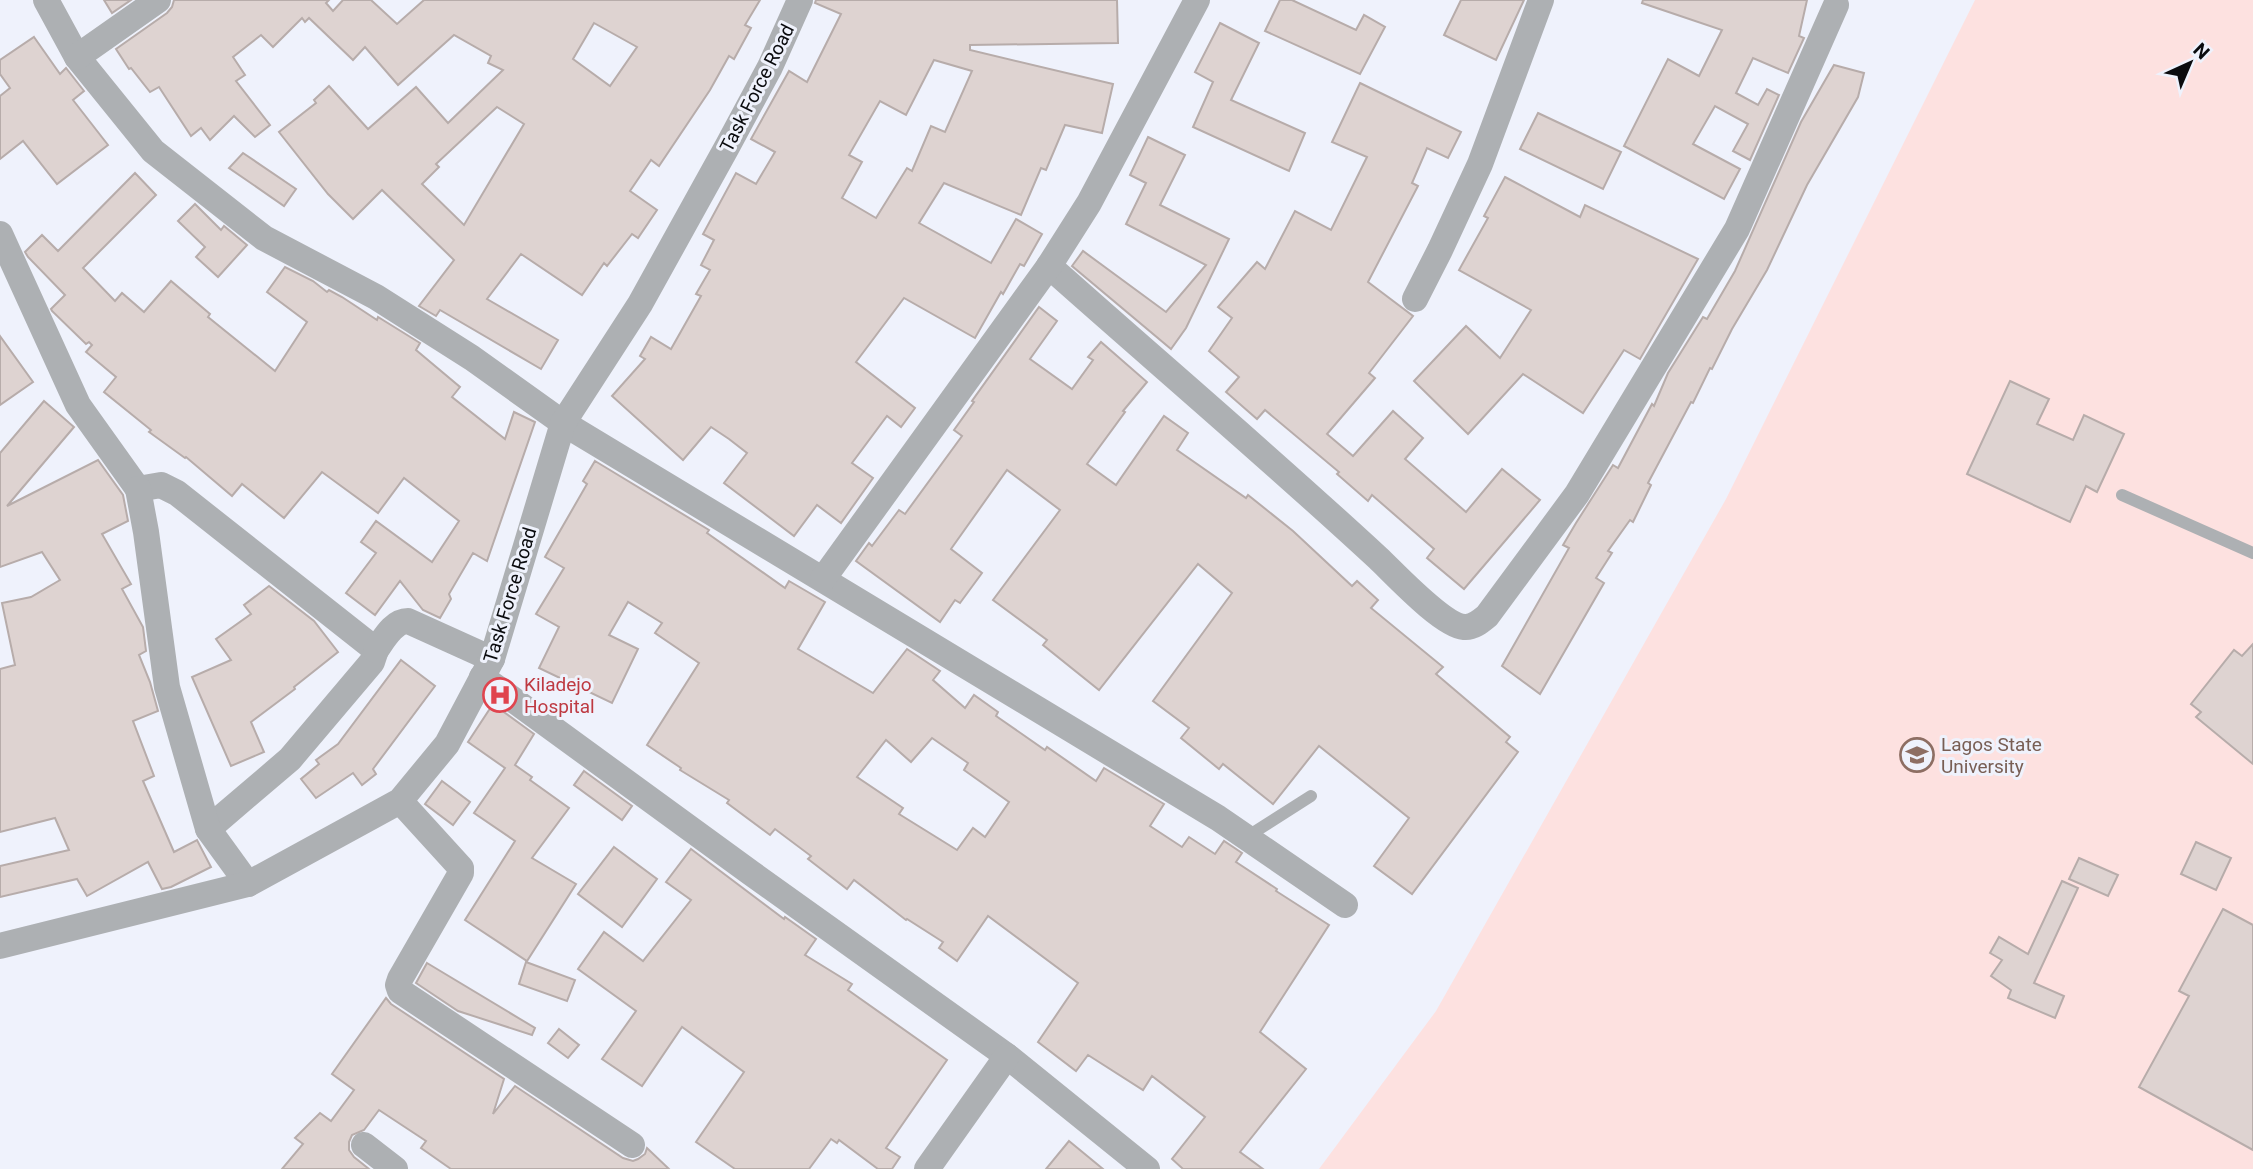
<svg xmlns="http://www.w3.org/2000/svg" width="2253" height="1169" font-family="Roboto,sans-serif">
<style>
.education{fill:#fde1e0}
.building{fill:#ded3d1;stroke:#b7acaa;stroke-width:2;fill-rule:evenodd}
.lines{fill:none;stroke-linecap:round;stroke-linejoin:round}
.service{stroke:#adb0b3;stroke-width:12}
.minor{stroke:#adb0b3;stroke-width:26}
.labels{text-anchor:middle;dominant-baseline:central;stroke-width:6;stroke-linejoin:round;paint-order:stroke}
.street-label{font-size:19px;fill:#0a0b0e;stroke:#eff2fc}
.health-label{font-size:19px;fill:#be3a42;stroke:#eff2fc;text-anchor:start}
.education-label{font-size:19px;fill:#785e54;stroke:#eff2fc;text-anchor:start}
</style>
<rect width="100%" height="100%" fill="#eff2fc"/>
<path class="education" d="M1975,0H2253V1169H1319L1436,1011L1726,499Z"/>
<g class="building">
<path d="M104,0H131L112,13Z"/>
<path d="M174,0H329L326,3L333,11L343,0H371L397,24L424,0H760L745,25L751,28L734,59L729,56L710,90L659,166L651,160L630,191L657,210L638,238L632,234L607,266L604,263L582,295L521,254L487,299L558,340L541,369L440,310L436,316L419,306L454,260L382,190L353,219L328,194L279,132L316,103L314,100L329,86L368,129L416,87L448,123L503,70L488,63L491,56L454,35L398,85L365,47L353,60L309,18L305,22L302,18L273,47L261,35L233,57L245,75L236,81L270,125L255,137L234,116L210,140L201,128L191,136L159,87L150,92L131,68L129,69L116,49L167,13L172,7ZM594,23L637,47L610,86L573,59ZM497,107L524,124L464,225L422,184L439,167L436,164Z"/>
<path d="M816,0H1117L1118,43L970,45V50L1113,84L1102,133L1065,125L1046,170L1041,168L1021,215L944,183L919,223L991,263L1016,219L1042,234L1024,266L1020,264L1003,294L1001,292L975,338L904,298L856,362L915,408L901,427L887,416L852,463L873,478L841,523L817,505L794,536L724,483L747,453L729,439L711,427L683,460L612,396L645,359L640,356L651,337L671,349L701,296L696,294L710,270L701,265L714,240L703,234L736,173L756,184L775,152L751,139L789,71L807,82L841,14L815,3ZM934,60L972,71L945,132L931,126L912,171L907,168L876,218L842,198L862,162L849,155L880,101L906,115Z"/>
<path d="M1280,0H1292L1356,30L1364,15L1385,27L1360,74L1265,31Z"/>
<path d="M1461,0H1524L1496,60L1444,35Z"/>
<path d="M1643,0H1807L1799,36L1804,38L1788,73L1753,58L1736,93L1758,105L1767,89L1779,95L1750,160L1733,151L1748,124L1715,106L1693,144L1740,169L1724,199L1624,146L1668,59L1699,76L1722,30L1642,3Z"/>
<path d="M1220,23L1259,43L1231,100L1305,133L1289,171L1193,127L1213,82L1195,72Z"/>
<path d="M34,37L60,74L66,68L84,91L73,100L108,145L57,184L23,141L0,159V96L10,88L0,74V60Z"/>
<path d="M1834,65L1864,73L1858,97L1807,185L1767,270L1732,329L1712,369L1710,368L1693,403L1691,402L1648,483L1651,485L1633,522L1630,520L1608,551L1612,553L1596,578L1604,583L1540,694L1502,666L1569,548L1563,545L1576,523L1613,465L1618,468L1652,404L1654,406L1668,373L1703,317L1707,319L1735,271L1801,122Z"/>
<path d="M1360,83L1461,132L1448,158L1427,148L1412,183L1418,186L1368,282L1413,316L1369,373L1375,378L1327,434L1353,456L1393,411L1423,438L1405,459L1466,512L1502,469L1540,500L1464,589L1427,558L1434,549L1372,495L1368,501L1337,474L1339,472L1265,410L1257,419L1226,392L1239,377L1209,351L1232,318L1218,307L1257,262L1265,269L1295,211L1331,230L1367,157L1332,142Z"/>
<path d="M1538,113L1621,152L1603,189L1520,149Z"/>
<path d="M1148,137L1185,155L1160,205L1229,239L1186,328L1171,349L1072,266L1083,251L1166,312L1206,265L1126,224L1146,183L1130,175Z"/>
<path d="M243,153L296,189L284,206L229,168Z"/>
<path d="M135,173L156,195L83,268L115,301L122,293L144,312L171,281L210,314L208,317L275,371L307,322L267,292L285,267L313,281L327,292L329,290L342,297L377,320L378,317L420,343L416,350L460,387L452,397L505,439L514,412L535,422L487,561L473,553L449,594L451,599L440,618L423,610L400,581L375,615L346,593L376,553L361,542L376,521L432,562L459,521L404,478L378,513L322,472L284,518L242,484L232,496L186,457L185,458L149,432L151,430L104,392L116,377L86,352L92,345L89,342L86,344L52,311L51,309L65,295L28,257L25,252L42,235L58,251Z"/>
<path d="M1505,177L1580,217L1585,205L1698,259L1640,359L1624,350L1583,413L1523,374L1468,434L1414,381L1466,326L1500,358L1531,310L1459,270L1488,218L1484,216Z"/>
<path d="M195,204L221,230L224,226L247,245L218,277L196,257L205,247L178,221Z"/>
<path d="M1039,307L1057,321L1030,359L1072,389L1093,360L1088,357L1101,342L1147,382L1123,411L1125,412L1087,464L1116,485L1164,416L1188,433L1177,450L1246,498L1248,495L1293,531L1352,586L1357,581L1378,600L1371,608L1443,667L1436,674L1510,737L1506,742L1518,752L1412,894L1374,866L1409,818L1319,746L1273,804L1223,764L1219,769L1181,738L1189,728L1153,701L1232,593L1198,564L1099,690L1043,645L1047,640L993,600L1060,510L1007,470L951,549L982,573L960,603L955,600L940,622L856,561L869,543L872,546L899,510L905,514L962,436L954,430L974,402L972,401Z"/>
<path d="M0,336L33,382L0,405Z"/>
<path d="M2010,381L2049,399L2037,424L2073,440L2084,415L2124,434L2097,492L2086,486L2070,522L1967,474Z"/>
<path d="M44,401L74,427L7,506L98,460L123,495L128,521L102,534L131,584L122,589L143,627L146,651L139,655L150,682L158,711L133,721L154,776L143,781L174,852L197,840L211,867L171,887L162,889L148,862L87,896L77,879L0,897V866L69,850L55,818L0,832V669L15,665L2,603L31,597L60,580L42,552L0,567V453Z"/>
<path d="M595,461L709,530L707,533L785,588L789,581L825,602L798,649L873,693L907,649L940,671L933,680L965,708L974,695L998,712L996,716L1045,750L1047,747L1096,781L1104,768L1164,804L1150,826L1182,847L1189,837L1215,854L1224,841L1242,853L1236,862L1277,889L1276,891L1329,925L1260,1032L1306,1069L1240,1152L1263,1169H1183L1172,1159L1205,1117L1152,1076L1143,1090L1088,1055L1076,1071L1038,1042L1078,983L988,916L957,961L939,948L943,942L907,919L906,920L854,880L847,889L808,859L811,856L775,829L770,835L727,803L729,800L680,770L681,768L647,745L699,663L655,633L662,623L628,602L609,635L638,649L612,703L539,668L559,627L536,614L564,568L545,557L587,484L583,481ZM932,738L968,763L964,770L1009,802L985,837L973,828L957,850L899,814L903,808L857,777L886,740L911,762Z"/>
<path d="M269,586L314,621L338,652L294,687L295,689L251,722L264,752L231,766L192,677L231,660L216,639L251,614L244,605Z"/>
<path d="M2253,644V764L2196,717L2201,712L2191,704L2234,650L2242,656Z"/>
<path d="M401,660L435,686L373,769L376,774L362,785L353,773L316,798L301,779L319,764L316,760L338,744Z"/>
<path d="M493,704L534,734L515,765L532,777L530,780L569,808L532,858L576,884L527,961L465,920L515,841L474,813L505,768L468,742Z"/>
<path d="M584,771L632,806L622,820L574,785Z"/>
<path d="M442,781L470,802L453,825L425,804Z"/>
<path d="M2196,842L2231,858L2216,890L2181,874Z"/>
<path d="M614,847L657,879L622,927L578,894Z"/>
<path d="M691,849L784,919L785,917L816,939L805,955L852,984L848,990L947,1060L886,1148L900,1157L892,1169H878L839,1140L837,1143L831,1139L809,1169H735L696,1142L744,1072L682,1027L642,1086L602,1059L636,1011L578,969L604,932L643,961L691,900L666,882Z"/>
<path d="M2079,858L2118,875L2108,896L2069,879Z"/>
<path d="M2062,881L2078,888L2034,983L2064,996L2055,1018L2008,998L2011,990L1991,976L2002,960L1990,953L1999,937L2028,954Z"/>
<path d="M2223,909L2253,925V1150L2139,1087L2189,996L2179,991Z"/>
<path d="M526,962L575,980L567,1001L519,984Z"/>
<path d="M427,963L535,1028L532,1035L458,1011L416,983Z"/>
<path d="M386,998L391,1004L504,1079L493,1114L515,1086L623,1158L633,1161L638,1159L645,1154L647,1148L669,1169H451L421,1148L426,1141L379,1110L364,1130L352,1135L349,1142V1150L354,1157L369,1169H282L303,1144L295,1138L320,1113L331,1121L354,1090L332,1074Z"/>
<path d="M559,1029L579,1045L568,1058L548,1043Z"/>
<path d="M1069,1141L1103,1169H1046Z"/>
</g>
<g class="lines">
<g class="service">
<path d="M2122,495L2253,553"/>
<path d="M1245,838L1311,796"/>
</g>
<g class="minor">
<path d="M46,0L77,57L153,151L264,238L376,297L472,358L563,423L1218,818L1345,905"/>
<path d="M77,57L158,0"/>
<path d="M0,234L78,405L138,489L161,485L177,493L376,650L372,662L290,759L208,829"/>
<path d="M1049,266C1158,363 1270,458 1378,558C1395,574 1442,625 1464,627C1473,628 1481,621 1487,616L1577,494L1737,229L1836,5"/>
<path d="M1415,299L1440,250L1480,164L1541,0"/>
<path d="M138,489L146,532L167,687L208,829L248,884"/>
<path d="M823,579L1049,266L1089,203L1197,0"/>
<path d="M376,650C384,639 393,621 408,621L492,659"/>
<path d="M482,677L751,873L1007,1056L1147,1169"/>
<path d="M400,801L461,868V873L400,979L398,985L400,991L632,1145"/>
<path d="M0,946L248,884L400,801L447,744L492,659L563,423L640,304L727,147L770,67L800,0"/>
<path d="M364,1145L395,1169"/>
<path d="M927,1169L1007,1056"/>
</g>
</g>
<defs>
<g id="hospital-ring" transform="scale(1.75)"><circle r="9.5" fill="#eff2fc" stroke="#e0444e" stroke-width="1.5"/><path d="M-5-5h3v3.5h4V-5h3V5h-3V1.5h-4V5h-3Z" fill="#e0444e"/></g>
<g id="university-ring" transform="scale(1.75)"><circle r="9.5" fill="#eff2fc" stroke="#8d6e63" stroke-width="1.5"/><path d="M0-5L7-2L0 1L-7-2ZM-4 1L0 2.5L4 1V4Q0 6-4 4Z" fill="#8d6e63"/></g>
</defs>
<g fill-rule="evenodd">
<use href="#hospital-ring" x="500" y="695"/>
<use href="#university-ring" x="1917" y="755"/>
</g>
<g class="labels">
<g class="street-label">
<text transform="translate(757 88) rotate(-63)">Task Force Road</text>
<text transform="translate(510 595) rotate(-73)">Task Force Road</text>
</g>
<g class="health-label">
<text x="524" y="684">Kiladejo<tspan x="524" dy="22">Hospital</tspan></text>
</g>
<g class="education-label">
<text x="1941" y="744">Lagos State<tspan x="1941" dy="22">University</tspan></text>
</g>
</g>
<g transform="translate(2190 63) rotate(44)" stroke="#eff2fc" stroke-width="5" paint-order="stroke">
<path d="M0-5L12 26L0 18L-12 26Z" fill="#0a0b0e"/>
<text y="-10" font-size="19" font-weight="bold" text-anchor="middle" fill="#0a0b0e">N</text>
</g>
</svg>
